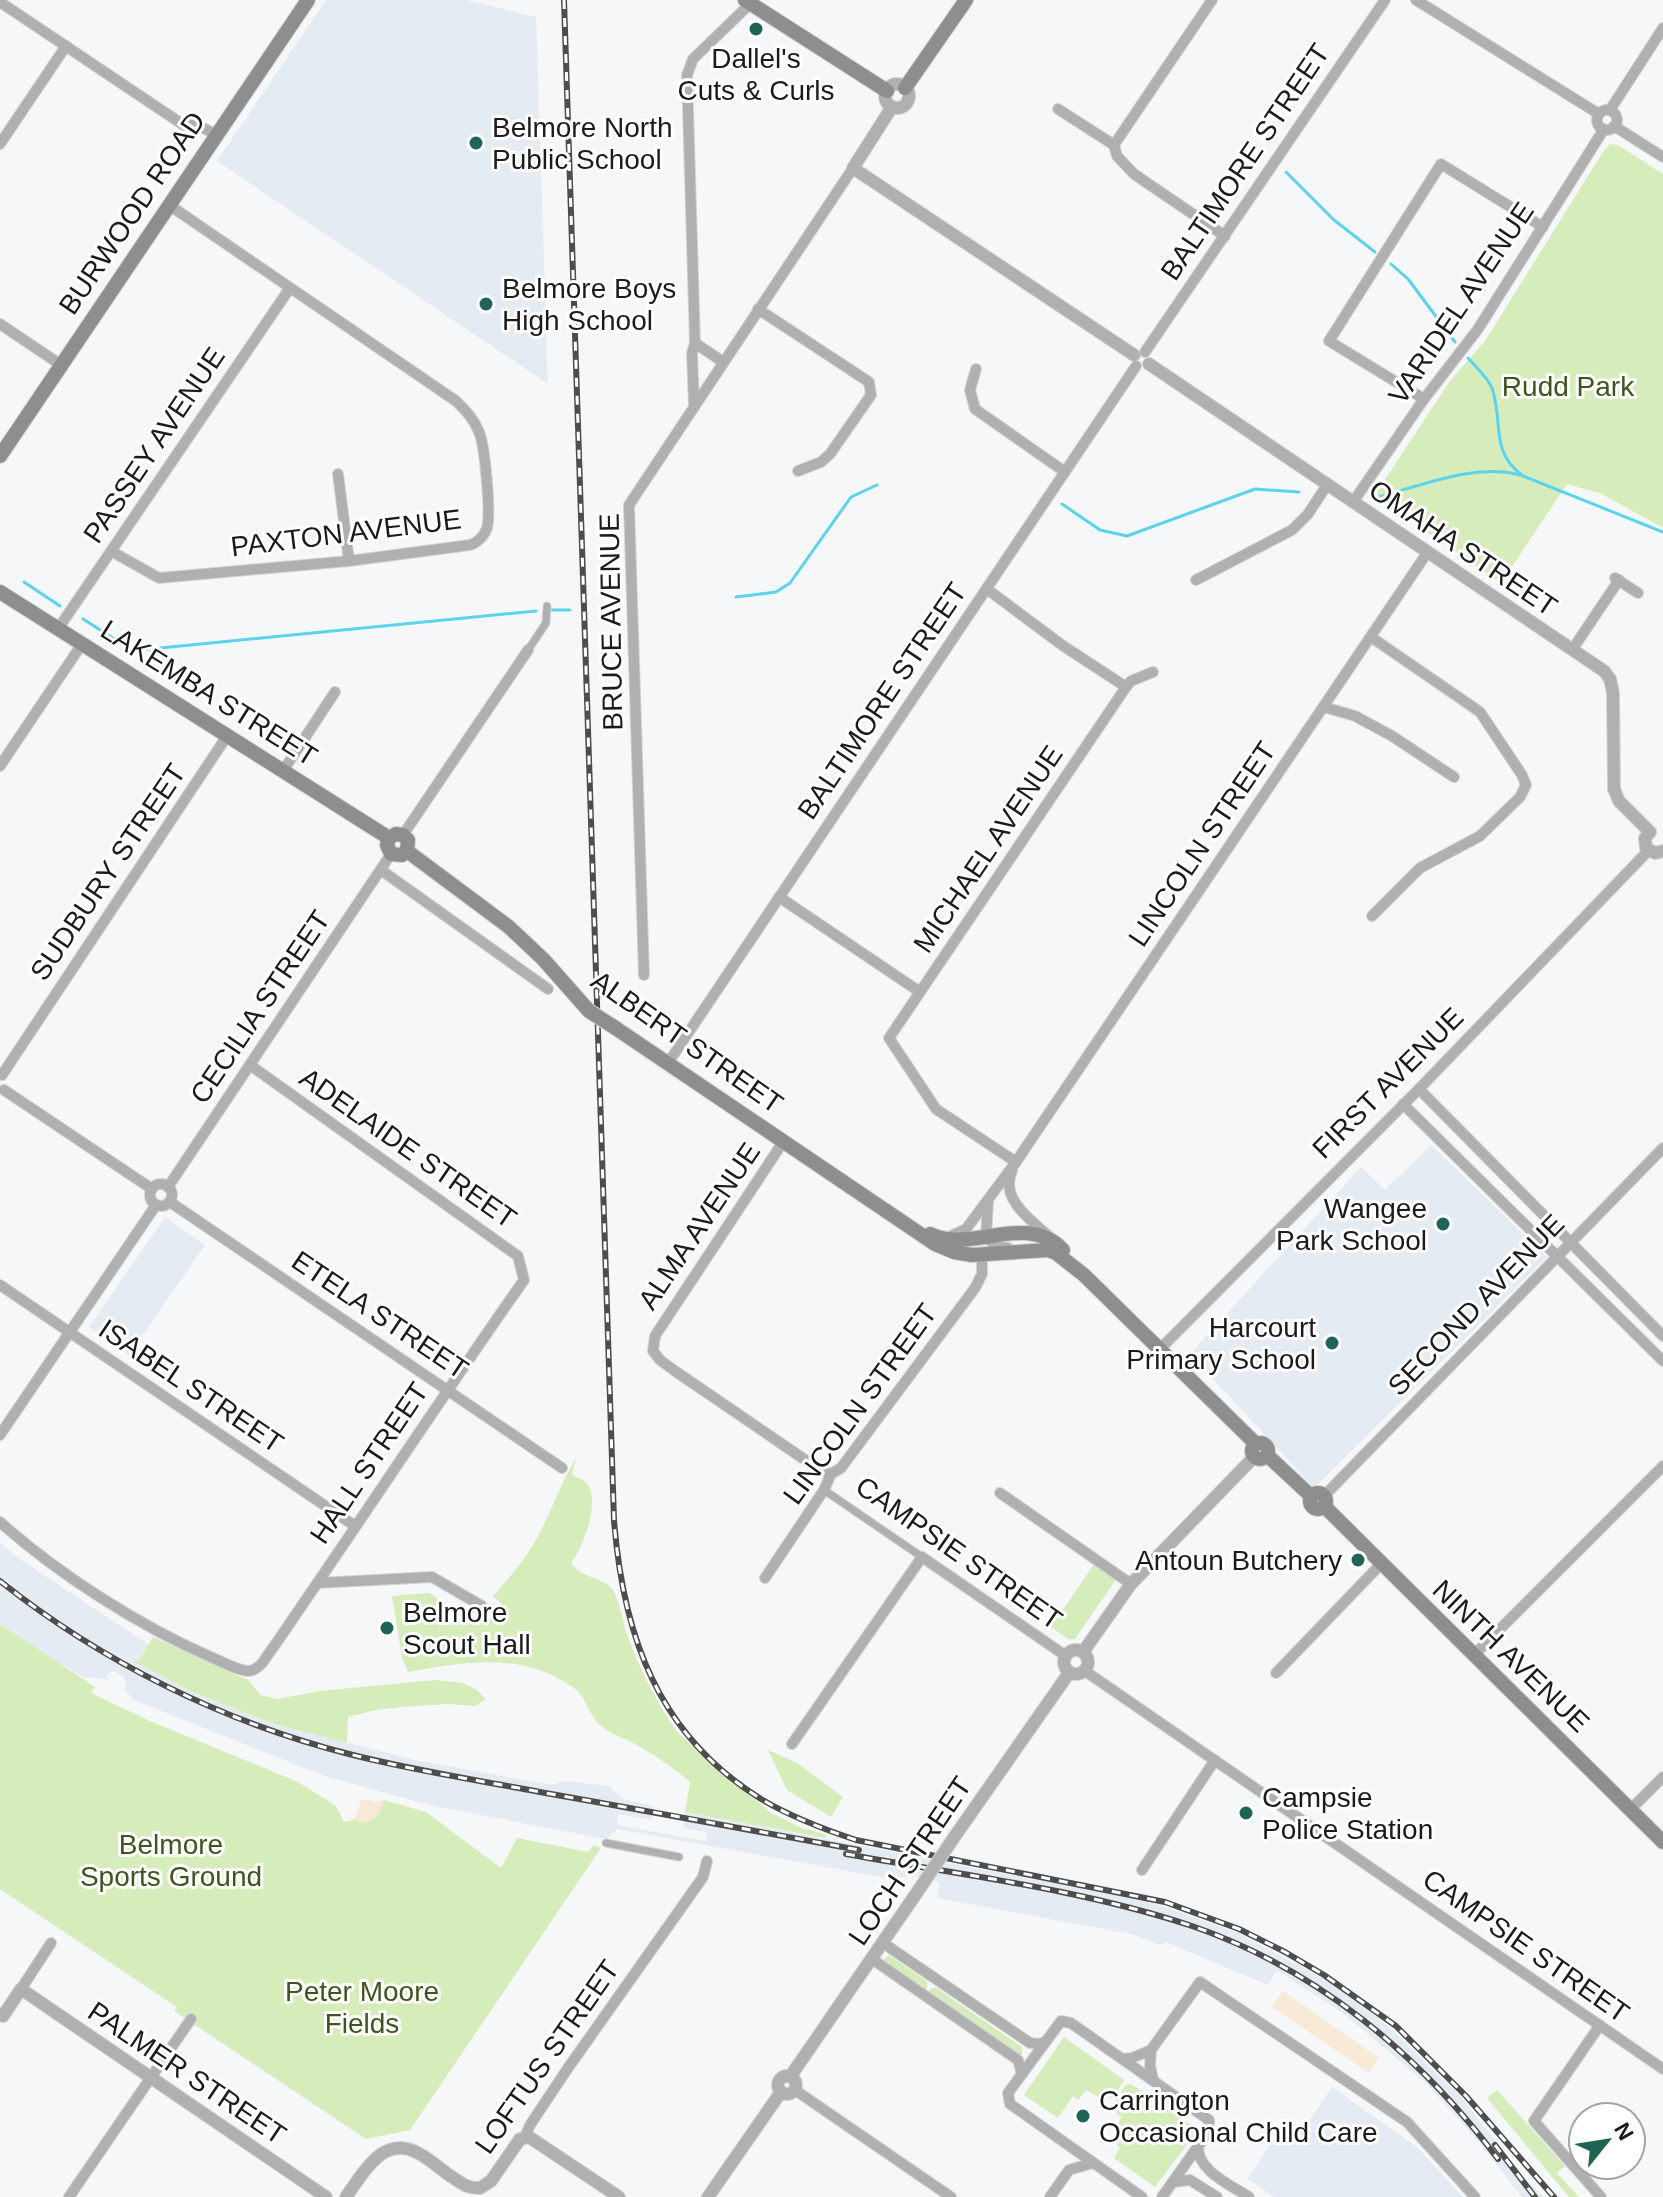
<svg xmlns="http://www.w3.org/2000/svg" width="1663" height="2197" font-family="Helvetica,sans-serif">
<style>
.built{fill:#e4ebf2}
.industrial{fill:#f9ead7}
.green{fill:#d6ecba}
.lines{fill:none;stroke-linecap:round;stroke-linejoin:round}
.stream{stroke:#5bd3ee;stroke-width:3}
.pedestrian-casing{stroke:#d3d4d5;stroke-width:9}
.minor-casing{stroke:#d3d4d5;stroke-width:12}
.tertiary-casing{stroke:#d3d4d5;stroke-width:14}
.secondary-casing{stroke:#d3d4d5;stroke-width:16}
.pedestrian{stroke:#b1b0b0;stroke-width:7}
.minor{stroke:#b1b0b0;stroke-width:10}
.tertiary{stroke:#b1b0b0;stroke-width:12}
.secondary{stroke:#8f8e8e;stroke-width:14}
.rail-casing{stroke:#4d4d4d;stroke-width:6}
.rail{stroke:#fff;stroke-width:3;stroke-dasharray:9;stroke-linecap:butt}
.tertiary-bridge-casing{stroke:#d3d4d5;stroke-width:14;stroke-linecap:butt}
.secondary-bridge-casing{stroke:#d3d4d5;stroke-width:16;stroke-linecap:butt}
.tertiary-bridge{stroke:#b1b0b0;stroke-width:12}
.secondary-bridge{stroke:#8f8e8e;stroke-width:14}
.poi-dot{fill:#1f6557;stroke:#fff;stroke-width:3}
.labels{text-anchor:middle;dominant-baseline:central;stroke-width:6;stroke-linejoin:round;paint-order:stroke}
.poi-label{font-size:28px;fill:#1b1b1b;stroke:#fff;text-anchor:start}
.street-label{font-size:28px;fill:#1b1b1b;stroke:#fff}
.park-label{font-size:28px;fill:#40551d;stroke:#fff}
</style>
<rect width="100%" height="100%" fill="#f6f7f8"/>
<g class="built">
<path d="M326,0H466L536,17L548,384L217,161Z"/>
<path d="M1431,1145L1547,1257L1314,1488L1190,1354L1361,1167L1385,1190Z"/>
<path d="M165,1217L205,1245L129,1355L89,1327Z"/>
<path d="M0,1543L21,1560L149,1645L140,1659L135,1662L190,1691L271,1723L415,1760L552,1785L564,1781L609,1786L623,1799L654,1806L652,1820L618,1814L617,1825L706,1841L707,1832L683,1828L685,1812L1151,1902L1238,1933L1333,1984L1389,2027L1461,2097L1523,2176L1543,2197H1522L1479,2142L1426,2083L1344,2014L1277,1970L1268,1985L1166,1942L1159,1945L1131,1934L937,1898L940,1882L912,1876L892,1879L617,1829L606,1839L434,1806L327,1777L134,1700L124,1689L126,1684L124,1677L114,1671L107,1674L108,1680L84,1677L51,1659L20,1638L0,1623Z"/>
<path d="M1332,2087L1417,2147L1463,2197H1274L1248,2179L1280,2128L1297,2139Z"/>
</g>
<g class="industrial">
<path d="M365,1799L374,1802L384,1800L378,1816L364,1823L354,1820L361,1801Z"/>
<path d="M1283,1991L1379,2058L1369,2073L1272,2007Z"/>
</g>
<g class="green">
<path d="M1610,144L1618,145L1663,174V528L1602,494L1567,484L1501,583L1374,496L1450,381L1485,341L1603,152Z"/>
<path d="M576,1458L572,1475C578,1478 584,1479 588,1485C600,1503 583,1548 571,1563C583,1581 608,1576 615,1594C621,1607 623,1623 628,1637C640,1670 657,1703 677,1732L771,1813L802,1828L827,1835L825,1838L685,1812L690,1782C673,1768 654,1754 635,1744C626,1739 616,1736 607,1730C587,1718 589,1699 574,1688C523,1651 465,1662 408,1672L402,1657L392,1596L429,1593L478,1624L501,1603L493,1596C510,1577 526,1559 538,1536C552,1510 561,1483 576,1458Z"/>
<path d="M1095,1563L1117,1578L1075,1639H1068L1051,1627Z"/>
<path d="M0,1624L95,1687L91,1693L150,1721L298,1782L336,1806L344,1822L354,1820L364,1823L378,1816L384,1800L426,1812L501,1868L517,1838L588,1852L594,1845L601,1848L410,2130L366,2139L174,2011L177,2007L0,1889Z"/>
<path d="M153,1637L248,1680L261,1695L277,1699L320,1691L435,1680L463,1683L477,1690L486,1699L475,1706L447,1704L402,1707L376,1710L348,1717L347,1743L271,1723L190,1691L133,1661L140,1659Z"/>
<path d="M768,1750L797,1763L843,1797L831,1817L787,1790Z"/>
<path d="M889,1955L927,1981V1989H923L884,1962V1959Z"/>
<path d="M935,1987L1022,2047V2054H1017L930,1993L929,1990Z"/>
<path d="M1064,2037L1124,2080L1113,2098L1108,2097L1107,2092L1102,2099L1086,2090L1078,2100L1073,2096L1058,2118L1024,2095Z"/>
<path d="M1131,2084L1196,2128L1197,2131L1155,2187L1114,2158L1120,2148L1114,2141L1121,2130L1116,2126L1122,2117L1116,2114L1119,2110L1116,2099L1126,2085Z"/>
<path d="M1497,2090L1565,2166L1557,2173L1579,2197H1569L1487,2098Z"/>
</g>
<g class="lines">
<g class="stream">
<path d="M1286,172L1334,220L1375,252"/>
<path d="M1391,264L1408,279L1455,342"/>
<path d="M1468,358C1476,367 1487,377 1492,388C1504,423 1489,451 1523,476L1663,532"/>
<path d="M1379,497C1423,485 1474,463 1520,475"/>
<path d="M1062,504L1100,530L1127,536L1255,489L1299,492"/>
<path d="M24,582L60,606"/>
<path d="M736,597L776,592L790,583L851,497L877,485"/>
<path d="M602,609L617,608"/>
<path d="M552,610H570"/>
<path d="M83,619L122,644L140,650L536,611"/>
</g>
<g class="pedestrian-casing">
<g id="pedestrian">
<path d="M528,650L546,623L547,606"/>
<path d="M824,1490L922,1557"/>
<path d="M606,1843L679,1857"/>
</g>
</g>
<g class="minor-casing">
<g id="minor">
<path d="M1212,0L1114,145L1117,156L1134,174L1225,236"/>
<path d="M1416,0L1599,114"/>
<path d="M0,2L185,126L195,124L217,135"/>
<path d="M1058,109L1114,145"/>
<path d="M1610,110L1663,28"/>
<circle cx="1607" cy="120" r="10"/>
<path d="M1614,126L1663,157"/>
<path d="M0,144L66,46"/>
<path d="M758,309L869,382L871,395L830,454L821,462L798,471"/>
<path d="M0,324L61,365"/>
<path d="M695,343L723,362"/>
<path d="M1145,352L1385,0"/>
<path d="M976,369L970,390L975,409L1065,472"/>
<path d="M1424,399L1329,341L1441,164L1543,227"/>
<path d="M694,405L692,353L695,343L687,75L693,59L753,1"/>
<path d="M338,474L349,561"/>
<path d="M1353,502L1424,399L1478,329L1604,129"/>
<path d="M111,551L159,578L349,561L470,545C477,543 485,535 487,528C491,513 485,446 479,432C474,419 466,411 456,401L169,205"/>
<path d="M1615,578L1638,593"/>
<path d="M1196,580L1292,530L1308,514L1327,485"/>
<path d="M987,589L1062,645L1126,687"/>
<path d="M58,629L290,288"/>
<path d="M1371,637L1480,712L1522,775L1526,785L1520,797L1480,836L1420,868L1372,916"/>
<path d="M1572,650L1619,580"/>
<path d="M1324,707L1355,716L1392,736L1454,777"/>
<path d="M0,766L82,644"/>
<path d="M283,771L335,692"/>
<path d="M403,835L528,650"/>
<path d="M381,870L548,989"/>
<path d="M779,897L920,992"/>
<path d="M644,975L629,505L853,168"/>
<path d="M668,1063L1136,366"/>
<path d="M2,1075L227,736"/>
<path d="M1419,1089L1663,1336"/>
<path d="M4,1090L152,1189"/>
<path d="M1403,1104L1663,1361"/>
<path d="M783,1142L655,1336L653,1351L660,1360L675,1371L820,1470L831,1474"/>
<path d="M1016,1162L936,1109L889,1038L1126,687L1131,681L1153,672"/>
<path d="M1012,1171C999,1199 1032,1221 1051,1238"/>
<circle cx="161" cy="1195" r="11"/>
<path d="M168,1187L391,854"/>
<path d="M170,1202L562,1468"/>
<path d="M988,1203L986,1236L995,1246L1008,1248"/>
<path d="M951,1236L966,1229L1016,1162L1427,553"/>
<path d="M0,1285L355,1526"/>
<path d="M1160,1349L1419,1089L1649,850"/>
<path d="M0,1435L156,1205"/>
<path d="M1000,1493L1131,1584"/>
<path d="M1324,1496L1663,1148"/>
<path d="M0,1522C58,1574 141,1627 213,1658C223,1662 236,1670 248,1671C255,1671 259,1667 263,1662C351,1536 435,1406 524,1280L518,1256L250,1065"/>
<path d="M765,1578L824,1490L831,1474L841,1468L975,1288L982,1274V1255"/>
<path d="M318,1583L432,1577L482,1606"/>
<path d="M1474,1655L1663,1466"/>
<path d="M1085,1671L1663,2069"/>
<path d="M1276,1673L1381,1564"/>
<path d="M792,1744L922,1557L1066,1656"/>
<path d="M1631,1809L1663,1777"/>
<path d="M1142,1870L1215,1760"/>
<path d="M883,1943L1030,2043L1039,2044L1045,2042"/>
<path d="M872,1959L1018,2060L1022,2074"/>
<path d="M21,1989L51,1943"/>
<path d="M1600,2025L1534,2121L1601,2197"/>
<path d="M1123,2059L1132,2058L1151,2050"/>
<path d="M1153,2080L1150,2065L1151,2050L1200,1982L1407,2122L1475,2197"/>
<path d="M795,2090L951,2197"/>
<path d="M525,2137L530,2125L568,2068L703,1877L707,1861"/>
<path d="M1198,2146C1197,2171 1231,2185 1249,2197"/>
<path d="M1173,2182L1190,2180L1217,2197"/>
<path d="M69,2197L191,2019"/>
<path d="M1050,2197L1069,2170L1093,2163"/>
<path d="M1142,2197L1010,2104L1008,2093L1061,2021L1071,2023L1209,2120V2131L1162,2197"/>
</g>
</g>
<g class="tertiary-casing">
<g id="tertiary">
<circle cx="897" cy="96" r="12"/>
<path d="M892,107L853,168L1134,355"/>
<path d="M1149,364L1604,671L1610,679L1613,693L1614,789L1619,801L1650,832"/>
<path d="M1650,832L1645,838L1646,848L1655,853L1663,851"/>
<circle cx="1076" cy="1662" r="12"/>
<path d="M1083,1652L1131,1584L1255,1456"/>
<path d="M955,1836L1069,1673"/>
<path d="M0,2014L3,2016L21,1989L326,2197"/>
<circle cx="787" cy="2085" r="9"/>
<path d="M790,2077L920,1888"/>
<path d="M346,2197C362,2175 381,2137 414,2151C428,2157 440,2169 452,2177C461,2183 468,2189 480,2188L491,2181L520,2139L529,2137L619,2197"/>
<path d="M708,2197L781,2092"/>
</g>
</g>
<g class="secondary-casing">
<g id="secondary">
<path d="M745,0L887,91"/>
<path d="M905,88L966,0"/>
<path d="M0,456L308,0"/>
<path d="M0,592L389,838"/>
<path d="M389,838L387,845L391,854L402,855L407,851"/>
<path d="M389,838L396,834L403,835L408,840L407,851"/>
<path d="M407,851L509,927L543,959L589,1011"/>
<path d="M614,1027L935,1244L954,1252L972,1255L1048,1250L1056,1253L1084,1275L1256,1444"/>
<path d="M930,1234C972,1254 1026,1211 1063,1250"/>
<circle cx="1260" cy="1451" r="8"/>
<path d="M1267,1455L1312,1497"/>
<circle cx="1318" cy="1501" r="8"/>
<path d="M1324,1506L1663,1842"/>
</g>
</g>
<use href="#pedestrian" class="pedestrian"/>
<use href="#minor" class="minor"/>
<use href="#tertiary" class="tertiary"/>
<use href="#secondary" class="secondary"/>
<g class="rail-casing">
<g id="rail">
<path d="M564,0L614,1520C623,1636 658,1735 761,1799C791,1817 823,1829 856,1840L1165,1902L1239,1929L1285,1952L1324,1975L1396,2026L1466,2096L1554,2197"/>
<path d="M0,1581C102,1662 223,1722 349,1754C415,1771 483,1781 551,1794C654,1812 757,1831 859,1850"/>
<path d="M846,1854C961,1875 1081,1889 1192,1926C1317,1969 1420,2055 1498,2159"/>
<path d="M1495,2145L1535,2197"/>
</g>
</g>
<use href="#rail" class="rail"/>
<g class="tertiary-bridge-casing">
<path id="tertiary-bridge" d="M920,1888L955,1836"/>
</g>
<g class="secondary-bridge-casing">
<path id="secondary-bridge" d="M589,1011L614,1027"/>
</g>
<use href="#tertiary-bridge" class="tertiary-bridge"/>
<use href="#secondary-bridge" class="secondary-bridge"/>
</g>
<g class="poi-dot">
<circle cx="756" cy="29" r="8"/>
<circle cx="476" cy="143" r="8"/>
<circle cx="486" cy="304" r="8"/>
<circle cx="1443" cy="1224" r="8"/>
<circle cx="1332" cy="1343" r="8"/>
<circle cx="1358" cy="1560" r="8"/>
<circle cx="387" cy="1628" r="8"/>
<circle cx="1246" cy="1813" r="8"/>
<circle cx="1083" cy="2116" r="8"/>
</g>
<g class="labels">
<g class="poi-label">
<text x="756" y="58" text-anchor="middle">Dallel's<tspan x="756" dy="32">Cuts &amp; Curls</tspan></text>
<text x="492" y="127">Belmore North<tspan x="492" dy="32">Public School</tspan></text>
<text x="502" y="288">Belmore Boys<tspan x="502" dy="32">High School</tspan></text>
<text x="1427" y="1208" text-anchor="end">Wangee<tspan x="1427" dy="32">Park School</tspan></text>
<text x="1316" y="1327" text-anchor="end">Harcourt<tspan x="1316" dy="32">Primary School</tspan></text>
<text x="1342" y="1560" text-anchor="end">Antoun Butchery</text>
<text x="403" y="1612">Belmore<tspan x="403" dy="32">Scout Hall</tspan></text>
<text x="1262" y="1797">Campsie<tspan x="1262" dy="32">Police Station</tspan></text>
<text x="1099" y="2100">Carrington<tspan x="1099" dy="32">Occasional Child Care</tspan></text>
</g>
<g class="street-label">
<text transform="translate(1245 162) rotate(-56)">BALTIMORE STREET</text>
<text transform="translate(132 213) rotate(-56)">BURWOOD ROAD</text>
<text transform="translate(1461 303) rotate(-56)">VARIDEL AVENUE</text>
<text transform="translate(154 445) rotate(-56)">PASSEY AVENUE</text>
<text transform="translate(346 533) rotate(-7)">PAXTON AVENUE</text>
<text transform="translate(1463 548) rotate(34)">OMAHA STREET</text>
<text transform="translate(611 622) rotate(-91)">BRUCE AVENUE</text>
<text transform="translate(209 693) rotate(32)">LAKEMBA STREET</text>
<text transform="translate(882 701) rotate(-56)">BALTIMORE STREET</text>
<text transform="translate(1202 844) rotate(-56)">LINCOLN STREET</text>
<text transform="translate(988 849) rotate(-56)">MICHAEL AVENUE</text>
<text transform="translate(108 872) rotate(-56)">SUDBURY STREET</text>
<text transform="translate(260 1007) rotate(-56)">CECILIA STREET</text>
<text transform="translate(687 1042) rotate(35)">ALBERT STREET</text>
<text transform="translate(1388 1083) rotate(-45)">FIRST AVENUE</text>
<text transform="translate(408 1148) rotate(35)">ADELAIDE STREET</text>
<text transform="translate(699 1226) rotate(-56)">ALMA AVENUE</text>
<text transform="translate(1476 1305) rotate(-46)">SECOND AVENUE</text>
<text transform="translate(380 1315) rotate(34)">ETELA STREET</text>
<text transform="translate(191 1386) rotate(34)">ISABEL STREET</text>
<text transform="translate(860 1404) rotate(-54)">LINCOLN STREET</text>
<text transform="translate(369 1463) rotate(-56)">HALL STREET</text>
<text transform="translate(959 1553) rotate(35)">CAMPSIE STREET</text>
<text transform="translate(1511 1656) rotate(44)">NINTH AVENUE</text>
<text transform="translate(910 1861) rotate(-56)">LOCH STREET</text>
<text transform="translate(1526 1946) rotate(35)">CAMPSIE STREET</text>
<text transform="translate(547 2057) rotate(-55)">LOFTUS STREET</text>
<text transform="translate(187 2073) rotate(34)">PALMER STREET</text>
</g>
<g class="park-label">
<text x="1568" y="386">Rudd Park</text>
<text x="171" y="1844">Belmore<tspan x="171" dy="32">Sports Ground</tspan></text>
<text x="362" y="1991">Peter Moore<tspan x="362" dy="32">Fields</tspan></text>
</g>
</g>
<g transform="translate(1607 2141) rotate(60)"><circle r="38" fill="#ffffff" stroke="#a4a4a4" stroke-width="2"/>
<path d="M0-6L14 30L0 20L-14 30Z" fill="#1f6557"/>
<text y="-12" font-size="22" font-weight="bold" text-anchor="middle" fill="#1b1b1b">N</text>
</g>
</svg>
